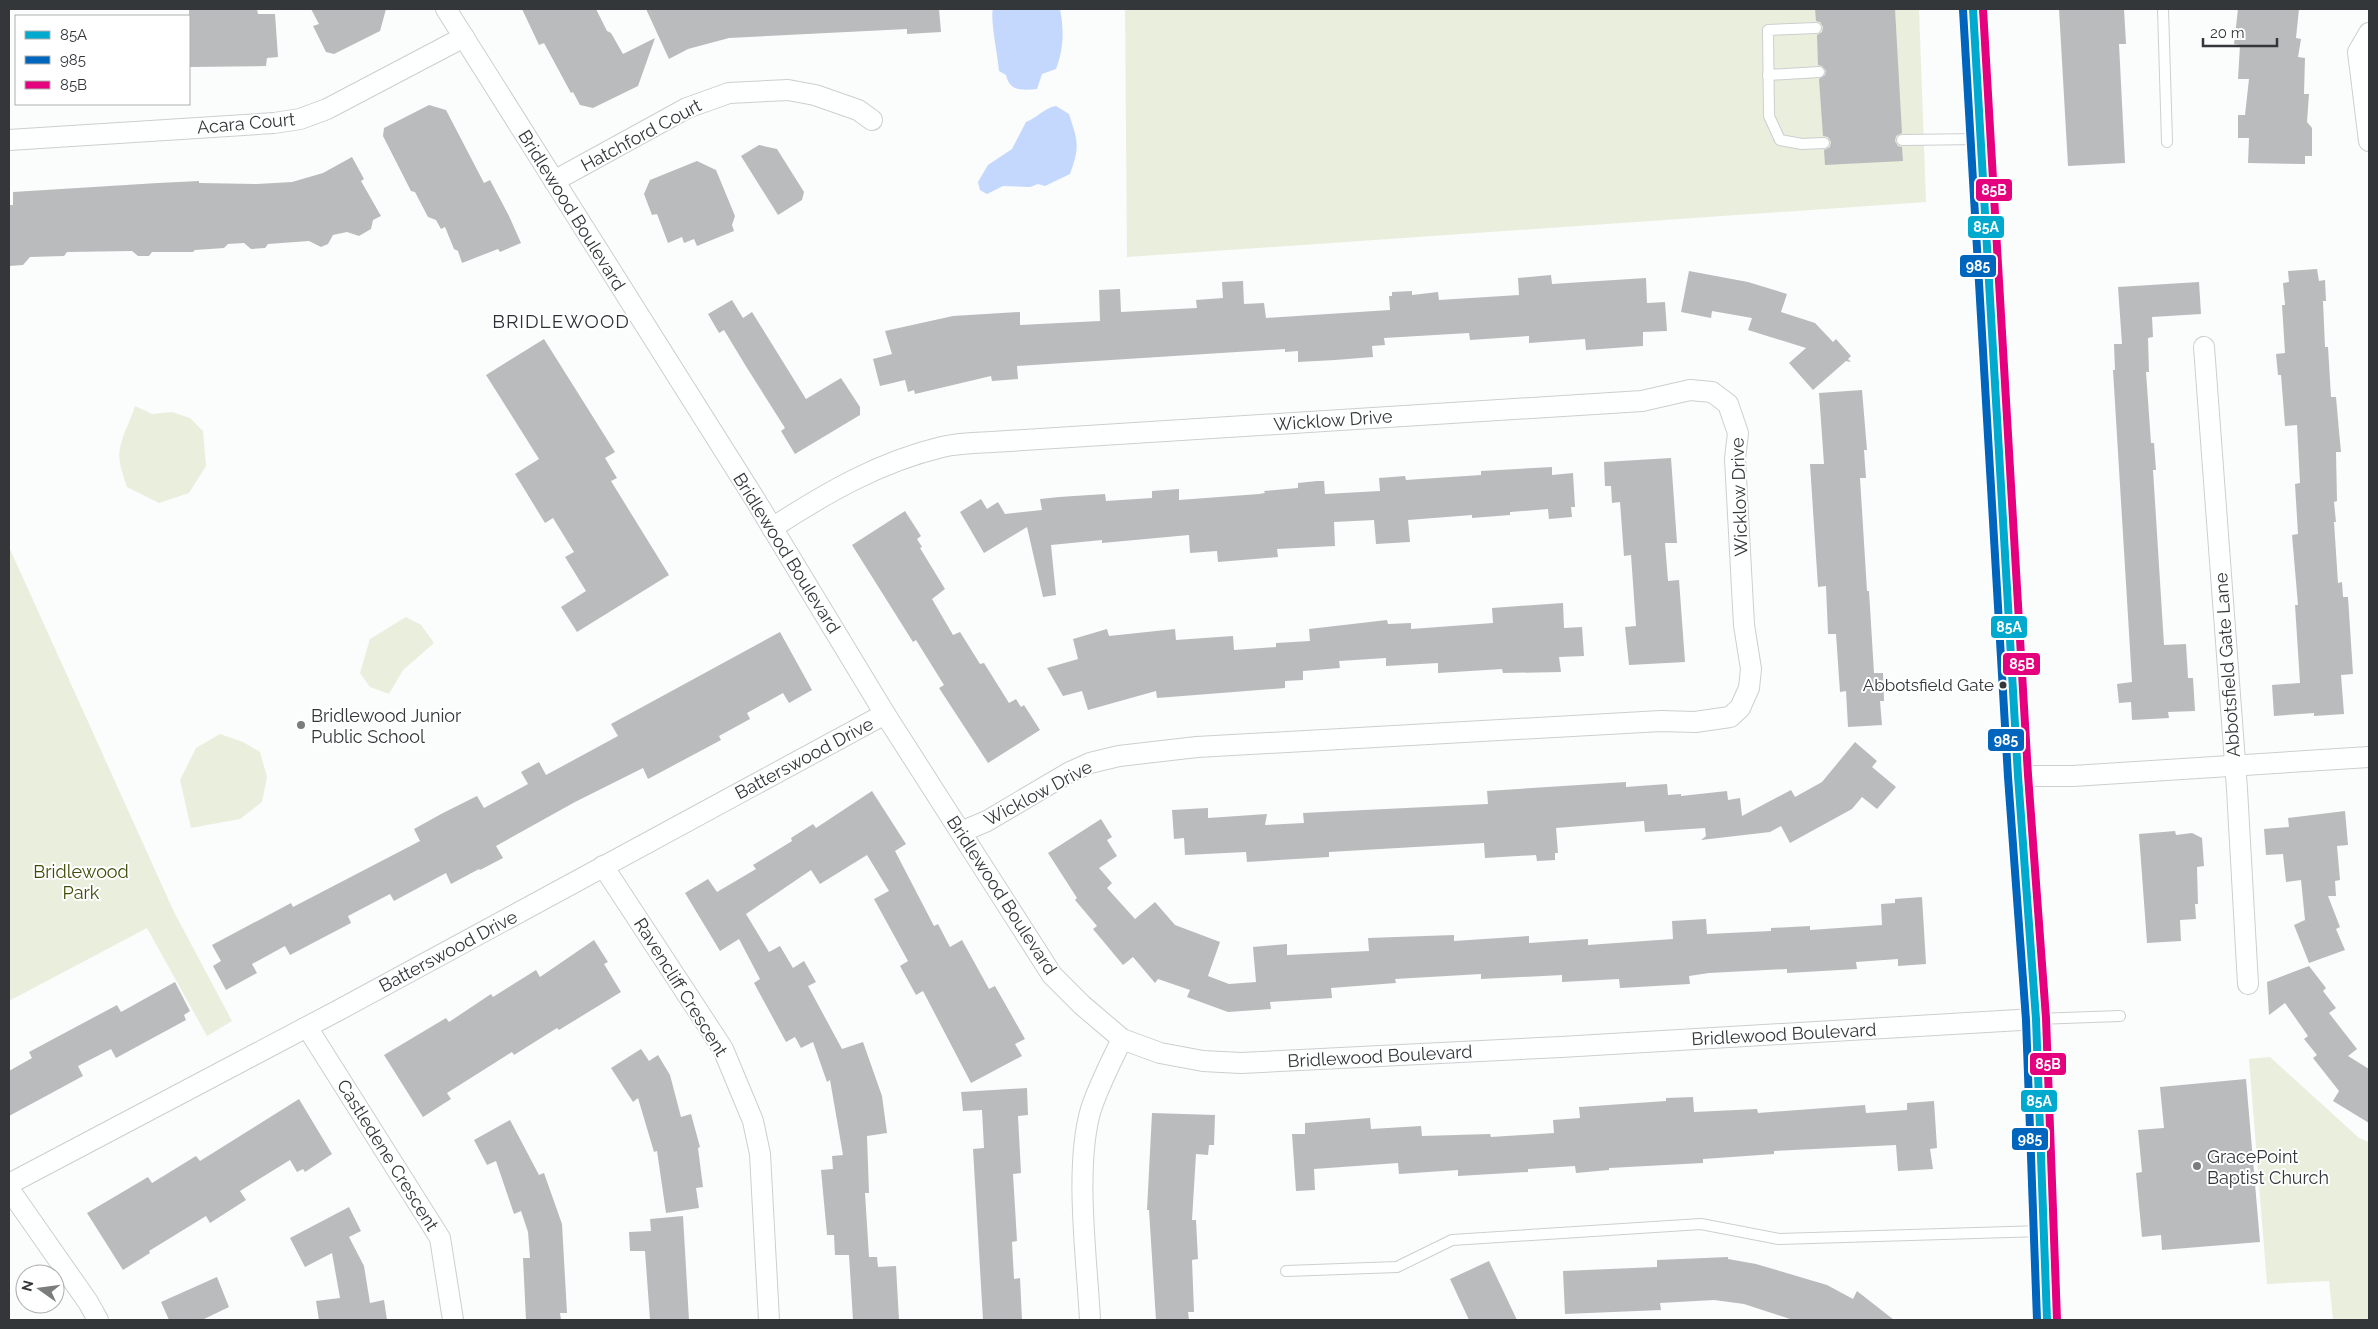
<svg xmlns="http://www.w3.org/2000/svg" width="2378" height="1329" font-family="Raleway,sans-serif">
<style>
.green{fill:#e9efdc}
.water{fill:#c4d7fc}
.building{fill:#babbbd}
.lines{fill:none;stroke-linecap:round;stroke-linejoin:round}
.service-casing{stroke:#cdced0;stroke-width:12}
.minor-casing{stroke:#cdced0;stroke-width:22}
.secondary-casing{stroke:#cdced0;stroke-width:30}
.service{stroke:#feffff;stroke-width:10}
.minor{stroke:#feffff;stroke-width:20}
.secondary{stroke:#fbf9f8;stroke-width:28}
.bus-1-casing{stroke:#fff;stroke-width:11}
.bus-2-casing{stroke:#fff;stroke-width:11}
.bus-3-casing{stroke:#fff;stroke-width:11}
.bus-1{stroke:#00a9ce;stroke-width:8}
.bus-2{stroke:#0065bd;stroke-width:8}
.bus-3{stroke:#e5007d;stroke-width:8}
.bus-dot{fill:#34373a;stroke:#fff;stroke-width:2}
.poi-dot{fill:#7a7c7e;stroke:#fff;stroke-width:2}
.labels{text-anchor:middle;dominant-baseline:central;stroke-width:4;stroke-linejoin:round;paint-order:stroke}
.bus-label{font-size:17px;fill:#34373a;stroke:#fff;text-anchor:end}
.street-label{font-size:18px;fill:#34373a;stroke:#fff}
.poi-label{font-size:18px;fill:#34373a;stroke:#fff;text-anchor:start}
.park-label{font-size:18px;fill:#404d08;stroke:#fff}
.neighbourhood-label{font-size:19px;letter-spacing:1px;fill:#2d3138;stroke:#fff}
.line-badge{stroke:#fff;stroke-width:2}
.badge-label{font-size:14px;text-anchor:middle;font-weight:bold;fill:#fff}
</style>
<rect width="100%" height="100%" fill="#fbfcfc"/>
<g class="green">
<path d="M1125,9H1919L1926,202L1127,257Z"/>
<path d="M135,406L152,414L172,412L190,418L203,431L206,466L189,493L159,503L127,487C123,474 116,458 121,444C124,431 131,420 135,406Z"/>
<path d="M9,547L174,912L232,1021L207,1036L147,928L9,1001Z"/>
<path d="M406,617L421,625L434,643L403,670L389,694L370,687L360,673L370,639Z"/>
<path d="M220,734L243,742L260,752L267,777L262,802L240,819L191,828L180,780L196,748Z"/>
<path d="M2270,1057L2359,1138L2369,1142V1320H2333L2329,1281L2267,1284L2249,1059Z"/>
</g>
<g class="water">
<path d="M993,9H1060C1064,30 1064,48 1056,69L1042,74L1037,89C1022,90 1010,92 1006,75L999,71C998,56 990,20 993,9Z"/>
<path d="M1056,106L1069,114C1078,142 1080,146 1070,174L1045,186L1038,184L1030,187L1003,186L987,194L980,190L978,182L988,165L1012,149L1026,122C1037,118 1044,108 1056,106Z"/>
</g>
<g class="building">
<path d="M189,9H257L258,14H275L278,57L267,58L266,66L189,67Z"/>
<path d="M311,9H386L380,31L334,54L326,52L313,26L319,24Z"/>
<path d="M522,9H596L607,31L611,33L623,54L655,38L638,86L593,108L580,105L573,92L571,93L544,43L539,45Z"/>
<path d="M646,9H939L941,32L907,34V29L729,38L688,49L669,59Z"/>
<path d="M1815,9H1895L1902,133L1896,136L1895,141L1898,146L1902,147L1903,161L1825,165L1824,150L1830,147L1831,142L1828,137L1823,136L1819,79L1825,75L1826,71L1822,66L1818,65L1817,35L1822,32L1823,27L1820,22L1816,21Z"/>
<path d="M2059,9H2124L2126,44H2119L2125,163L2068,166Z"/>
<path d="M2238,9H2299L2296,38L2301,39L2298,57L2305,58L2304,94H2309L2307,122L2312,128V156H2305V164L2248,163L2249,138H2238V115H2245L2249,79H2238L2240,45L2234,44Z"/>
<path d="M429,105L446,110L484,183L490,180L509,216L521,243L500,252L498,249L462,263L458,251L454,249L445,227L441,229L436,220L428,217L415,192L411,191L383,136L384,128Z"/>
<path d="M759,145L777,149L804,192L802,200L778,215L741,156Z"/>
<path d="M352,157L364,179L361,181L381,216L373,220L371,229L359,236L347,232L333,235L328,244L321,247L309,241L268,244L265,248L251,249L244,243L228,244L224,248L195,250L193,252H152L149,256H138L132,251L67,252L64,256L30,257L23,265L9,266V205H13V192L158,183L199,181V183L257,184L292,182L323,173Z"/>
<path d="M697,161L716,170L735,216L732,225L734,231L697,246L694,239L684,243L682,237L668,243L657,214L652,215L644,194L650,180Z"/>
<path d="M2317,269L2319,281L2325,280L2326,301H2323L2325,347H2328L2331,397H2336L2339,431L2341,452H2336L2337,501L2334,502L2336,522H2334L2338,583L2342,582L2343,597H2348L2353,674L2341,675L2344,714L2314,716V713L2274,716L2272,685L2300,683L2295,605H2298L2292,535L2298,534L2295,484L2300,483L2297,425L2285,426L2281,375H2278L2276,354L2285,353L2282,305H2285L2283,283L2289,282L2288,271Z"/>
<path d="M1689,271L1748,282L1787,294L1781,312L1815,323L1833,342L1836,339L1851,356L1848,359L1851,362L1846,361L1813,390L1789,363L1806,348L1748,330L1752,318L1712,311L1711,318L1681,312Z"/>
<path d="M1551,275L1552,284L1646,278L1647,303L1665,302L1667,331L1643,332V346L1586,350L1585,339L1529,343V336L1470,340L1469,333L1384,338L1385,345L1372,346L1373,357L1335,360L1298,362V351L1285,352V349L1017,366L1018,379L992,381L991,376L915,394L914,390L908,392L905,380L880,386L873,359L892,354L885,331L953,316L1020,312V325L1100,321L1099,290L1120,289L1121,312L1197,308L1196,300L1223,298L1222,282L1243,281L1244,304L1264,303L1266,318L1390,310L1389,296H1392V292L1412,291V295L1438,292L1439,300L1519,295L1518,278Z"/>
<path d="M2199,282L2201,314L2152,317L2153,337L2148,338L2149,372H2146L2151,443H2154L2156,470H2153L2164,645L2186,644L2188,678H2193L2195,711L2168,712L2169,718L2132,720L2131,702L2119,703L2117,684L2132,682L2113,370H2115L2114,344H2122L2118,287Z"/>
<path d="M732,300L743,318L752,312L806,399L841,378L860,407V415L795,454L781,431L785,428L747,368L724,330L719,333L708,314Z"/>
<path d="M544,339L615,452L605,458L617,478L611,481L669,575L577,632L561,607L586,591L565,557L574,552L553,518L545,523L515,474L539,459L486,375Z"/>
<path d="M1862,390L1867,450H1864L1866,478H1860L1867,591H1869L1874,673H1883L1884,701H1880L1882,725L1848,727L1846,691L1840,692L1836,634H1828L1826,586L1818,587L1810,464H1824L1819,393Z"/>
<path d="M1671,458L1677,543H1665L1668,581L1679,580L1685,662L1629,665L1625,627L1636,626L1631,555L1624,556L1620,502L1612,503L1611,486H1605L1604,462Z"/>
<path d="M1552,467V475L1573,473L1575,507H1571L1572,517L1549,519L1548,509L1510,512V515L1472,518V515L1408,520L1410,542L1376,544L1374,520L1334,522L1335,546L1277,549L1278,557L1218,562L1217,551L1190,553L1189,535L1102,543V540L1051,545L1056,595L1043,597L1027,527L984,553L960,512L981,499L987,509L998,502L1005,514L1042,510L1040,499L1059,497L1105,494L1106,501L1152,498V491L1179,489V500L1259,494L1265,493L1264,491L1298,488V483L1317,481H1324L1325,494L1380,491L1379,478L1405,476L1406,480L1481,475V471Z"/>
<path d="M905,511L921,536L917,539L922,547L920,548L945,589L932,599L953,635L960,632L980,664L984,663L1009,703L1016,699L1021,707L1024,705L1040,730L988,763L939,688L944,685L916,640L913,642L852,545Z"/>
<path d="M1563,603L1564,628L1582,627L1584,656L1559,657L1561,672L1503,673L1502,669L1438,673V663L1386,666V658L1339,661L1340,668L1303,671V680L1285,681V688L1157,698L1156,691L1088,710L1082,691L1063,696L1047,668L1078,659L1073,639L1107,629L1109,636L1175,629L1176,640L1233,636L1234,650L1276,647V643L1310,641L1309,629L1387,620L1388,624L1411,623V629L1493,623L1492,608Z"/>
<path d="M780,632L812,690L789,703L783,693L747,713L750,719L719,736L721,740L648,779L643,768L575,802L496,846L503,858L480,870L479,869L451,884L446,873L394,901L390,894L348,916L351,923L290,955L285,946L252,964L257,973L226,990L213,966L221,961L212,945L291,903L293,907L420,841L414,829L443,813L477,796L484,808L528,784L521,772L539,762L546,775L618,736L611,724Z"/>
<path d="M1855,742L1877,761L1872,767L1896,787L1877,809L1862,797L1852,809L1790,843L1781,826L1770,832L1701,840L1706,836L1705,828L1645,832L1644,821L1556,828L1558,853H1555V860L1537,861L1536,855L1485,858L1484,843L1329,852V857L1247,862L1246,852L1185,855L1184,838L1174,839L1172,810L1208,808V818L1267,814L1265,825L1304,823L1303,813L1488,804L1487,791L1626,782V787L1667,784L1668,795L1681,794V796L1727,791L1728,800L1740,798L1742,816L1791,790L1795,797L1822,782Z"/>
<path d="M872,791L906,844L895,851L934,926L938,924L950,947L962,940L989,989L995,986L1025,1039L1015,1044L1022,1056L971,1083L923,991L916,995L900,966L908,961L874,899L889,891L867,855L820,884L811,870L746,914L769,952L780,946L793,968L804,961L816,982L808,986L842,1049L863,1042L882,1096L887,1133L867,1136L869,1193H865L869,1257H877L878,1267L896,1266L899,1320H853L849,1255H835L834,1235H827L821,1170L833,1169L832,1156L843,1155L830,1080L827,1082L813,1042L801,1048L795,1037L786,1042L754,983L760,979L739,939L720,951L685,893L708,879L717,892L756,869L753,865L792,841L791,838L813,824L816,828Z"/>
<path d="M2345,811L2348,845L2337,846L2340,880L2335,881L2336,896H2328L2340,927L2336,929L2345,950L2309,963L2294,925L2305,920L2301,880L2286,882L2283,854L2266,855L2264,829L2289,827L2288,818Z"/>
<path d="M1101,819L1112,837L1107,840L1117,856L1099,868L1112,883L1107,888L1135,919L1155,902L1175,925L1220,942L1208,976L1229,984L1256,982L1253,947L1287,944V955L1369,951L1368,938L1454,935V941L1529,936V943L1588,939V945L1673,939L1672,921L1706,919L1707,934L1771,931V928L1810,926V930L1882,925L1881,904L1895,903V899L1922,897L1926,964L1898,966V959L1856,962L1857,969L1787,973V969L1709,973L1689,976L1690,984L1620,988L1619,979L1562,982V975L1481,979V974L1395,979L1396,983L1331,988L1332,998L1270,1002L1271,1009L1228,1012L1187,997L1190,990L1158,979L1155,983L1133,957L1123,965L1093,929L1097,926L1075,900L1077,898L1048,853Z"/>
<path d="M2175,831L2176,835L2192,833L2202,838L2204,866L2197,867L2198,904H2195L2196,919L2180,920L2181,941L2147,943L2139,834Z"/>
<path d="M594,940L608,962L604,964L621,992L559,1030L557,1028L514,1055L512,1052L447,1093L451,1099L423,1117L384,1055L446,1018L449,1022L491,994L493,997L536,970L540,977Z"/>
<path d="M2309,966L2326,988L2323,991L2336,1008L2329,1013L2357,1049L2348,1056L2369,1069V1123L2333,1101L2339,1091L2313,1058L2317,1055L2304,1039L2308,1036L2285,1003L2269,1015L2267,982Z"/>
<path d="M175,982L190,1011L184,1015L186,1020L116,1058L111,1049L78,1066L83,1076L9,1116V1071L32,1058L29,1052L117,1005L121,1012Z"/>
<path d="M641,1049L649,1061L658,1055L670,1075L681,1117L691,1114L700,1147L698,1148L703,1187L696,1188L699,1208L666,1213L657,1151L654,1152L638,1098L633,1102L611,1068Z"/>
<path d="M2246,1079L2260,1242L2162,1250L2161,1235L2142,1237L2136,1173L2142,1172L2138,1130L2164,1128L2160,1087Z"/>
<path d="M1027,1088L1028,1115L1018,1116L1021,1173L1013,1174L1017,1241L1012,1242L1014,1279L1020,1278L1022,1320H983L973,1149L984,1148L982,1110L963,1111L961,1092Z"/>
<path d="M1693,1097L1694,1112L1757,1109L1758,1113L1865,1105L1866,1113L1907,1110V1103L1934,1101L1937,1148L1930,1149L1933,1169L1898,1171L1896,1145L1774,1151V1154L1703,1159V1163L1609,1168V1170L1576,1173L1575,1166L1528,1169V1172L1458,1176V1170L1399,1174L1398,1163L1314,1169L1315,1190L1296,1191L1292,1134H1305V1123L1370,1118L1371,1129L1421,1126L1422,1136L1490,1134L1491,1137L1554,1133L1553,1120L1580,1118L1579,1107L1666,1101V1098Z"/>
<path d="M299,1099L332,1154L305,1172L303,1169L297,1172L290,1160L240,1191L246,1200L210,1223L206,1216L149,1251L150,1253L123,1270L87,1213L148,1177L152,1183L196,1156L200,1161Z"/>
<path d="M1152,1113L1215,1115L1214,1145H1209L1208,1155L1196,1154L1192,1220H1196L1198,1259L1192,1260L1194,1312H1188L1189,1320H1156L1149,1210H1147Z"/>
<path d="M510,1120L539,1175L544,1173L562,1224L567,1313H560L561,1320H526L523,1258H530L528,1232L521,1211L514,1214L496,1161L487,1165L474,1140Z"/>
<path d="M349,1207L361,1231L349,1237L364,1266L370,1303L384,1300L387,1320H319L316,1301L340,1298L332,1253L305,1267L290,1238Z"/>
<path d="M683,1216L689,1320H650L645,1251H630L629,1232L651,1231L650,1219Z"/>
<path d="M1728,1257V1259L1756,1264L1827,1285L1853,1299L1857,1291L1894,1320H1793L1744,1304L1714,1300L1660,1303L1661,1310L1565,1314L1563,1271L1657,1267V1260Z"/>
<path d="M1489,1261L1517,1320H1469L1450,1279Z"/>
<path d="M217,1277L229,1307L202,1320H169L161,1302Z"/>
</g>
<g class="lines">
<g class="service-casing">
<g id="service">
<path d="M2163,9L2167,142"/>
<path d="M1816,28L1768,30L1769,116L1780,140L1802,144L1824,143"/>
<path d="M1768,75L1819,72"/>
<path d="M1902,140L1979,139"/>
<path d="M2036,1019L2120,1016"/>
<path d="M1286,1271L1397,1267L1452,1240L1701,1224L1779,1239L2042,1231"/>
</g>
</g>
<g class="minor-casing">
<g id="minor">
<path d="M446,9L756,501L885,714L1052,975L1082,1005L1122,1039L1160,1053L1203,1061L1241,1063L1561,1047L2036,1019"/>
<path d="M2369,33L2358,52L2369,141"/>
<path d="M9,140L274,123L300,119L327,109L464,37"/>
<path d="M554,181L687,108L729,93L788,90L815,95L858,110L872,120"/>
<path d="M2204,347L2237,789L2248,984"/>
<path d="M772,528C826,493 879,462 942,447C958,443 975,443 992,442L1642,401L1690,390L1712,392L1728,404L1738,433L1735,459L1744,625L1751,669L1749,688L1740,708L1730,717L1695,722L1661,721L1197,747L1119,756L1090,763L1070,772L987,821L961,832"/>
<path d="M2018,776H2073L2369,757"/>
<path d="M603,866L723,1049L753,1121L760,1154L769,1320"/>
<path d="M307,1027L440,1238L453,1320"/>
<path d="M9,1184L339,1010L885,714"/>
<path d="M9,1189L88,1302L98,1320"/>
<path d="M1090,1320C1087,1259 1074,1167 1091,1109C1099,1085 1111,1062 1122,1039"/>
</g>
</g>
<g class="secondary-casing">
<path id="secondary" d="M1973,9L2018,776L2036,1019L2047,1320"/>
</g>
<use href="#service" class="service"/>
<use href="#minor" class="minor"/>
<use href="#secondary" class="secondary"/>
<g class="bus-1-casing">
<path id="bus-1" d="M1973,9L2018,776L2036,1019L2047,1320"/>
</g>
<g class="bus-2-casing">
<path id="bus-2" d="M1963,10L2008,777L2026,1020L2037,1320"/>
</g>
<g class="bus-3-casing">
<path id="bus-3" d="M1983,9L2028,775L2046,1018L2057,1320"/>
</g>
<use href="#bus-1" class="bus-1"/>
<use href="#bus-2" class="bus-2"/>
<use href="#bus-3" class="bus-3"/>
</g>
<circle class="bus-dot" cx="2003" cy="685" r="4.5"/>
<g class="poi-dot">
<circle cx="301" cy="725" r="5"/>
<circle cx="2197" cy="1166" r="5"/>
</g>
<g class="labels">
<g class="bus-label">
<text x="1994" y="685">Abbotsfield Gate</text>
</g>
<g class="street-label">
<text transform="translate(246 123) rotate(-5)">Acara Court</text>
<text transform="translate(641 135) rotate(-28)">Hatchford Court</text>
<text transform="translate(572 210) rotate(58)">Bridlewood Boulevard</text>
<text transform="translate(1333 420) rotate(-4)">Wicklow Drive</text>
<text transform="translate(1739 497) rotate(-92)">Wicklow Drive</text>
<text transform="translate(787 553) rotate(58)">Bridlewood Boulevard</text>
<text transform="translate(2227 665) rotate(-94)">Abbotsfield Gate Lane</text>
<text transform="translate(804 758) rotate(-28)">Batterswood Drive</text>
<text transform="translate(1038 793) rotate(-28)">Wicklow Drive</text>
<text transform="translate(1002 895) rotate(57)">Bridlewood Boulevard</text>
<text transform="translate(448 951) rotate(-28)">Batterswood Drive</text>
<text transform="translate(681 987) rotate(58)">Ravencliff Crescent</text>
<text transform="translate(1784 1034) rotate(-3)">Bridlewood Boulevard</text>
<text transform="translate(1380 1056) rotate(-3)">Bridlewood Boulevard</text>
<text transform="translate(388 1155) rotate(58)">Castledene Crescent</text>
</g>
<g class="poi-label">
<text x="311" y="715">Bridlewood Junior<tspan x="311" dy="21">Public School</tspan></text>
<text x="2207" y="1156">GracePoint<tspan x="2207" dy="21">Baptist Church</tspan></text>
</g>
<g class="park-label">
<text x="81" y="871">Bridlewood<tspan x="81" dy="21">Park</tspan></text>
</g>
<g class="neighbourhood-label">
<text x="561" y="321">BRIDLEWOOD</text>
</g>
</g>
<g class="line-badge">
<rect x="1975" y="178" width="38" height="24" rx="5" fill="#e5007d"/>
<rect x="1967" y="215" width="38" height="24" rx="5" fill="#00a9ce"/>
<rect x="1959" y="254" width="38" height="24" rx="5" fill="#0065bd"/>
<rect x="1990" y="615" width="38" height="24" rx="5" fill="#00a9ce"/>
<rect x="2002" y="652" width="39" height="24" rx="5" fill="#e5007d"/>
<rect x="1987" y="728" width="38" height="24" rx="5" fill="#0065bd"/>
<rect x="2029" y="1052" width="38" height="24" rx="5" fill="#e5007d"/>
<rect x="2020" y="1089" width="38" height="24" rx="5" fill="#00a9ce"/>
<rect x="2011" y="1127" width="38" height="24" rx="5" fill="#0065bd"/>
</g>
<g class="badge-label">
<text x="1994" y="195">85B</text>
<text x="1986" y="232">85A</text>
<text x="1978" y="271">985</text>
<text x="2009" y="632">85A</text>
<text x="2022" y="669">85B</text>
<text x="2006" y="745">985</text>
<text x="2048" y="1069">85B</text>
<text x="2039" y="1106">85A</text>
<text x="2030" y="1144">985</text>
</g>
<rect width="2378" height="1329" fill="none" stroke="#34373a" stroke-width="20"/>
<rect x="15" y="15" width="175" height="90" fill="#ffffff" stroke="#aeafb0"/>
<rect x="25" y="31" width="25" height="8" fill="#00a9ce" stroke="#aeafb0"/>
<text x="60" y="40" font-size="15" fill="#34373a">85A</text>
<rect x="25" y="56" width="25" height="8" fill="#0065bd" stroke="#aeafb0"/>
<text x="60" y="65" font-size="15" fill="#34373a">985</text>
<rect x="25" y="81" width="25" height="8" fill="#e5007d" stroke="#aeafb0"/>
<text x="60" y="90" font-size="15" fill="#34373a">85B</text>
<g transform="translate(40 1289) rotate(284)"><circle r="24" fill="#ffffff" stroke="#aeafb0"/>
<path d="M0-4L9 19L0 12L-9 19Z" fill="#7a7c7e"/>
<text y="-8" font-size="14" font-weight="bold" text-anchor="middle" fill="#34373a">N</text>
</g>
<path d="M2203 38v8h74v-8" fill="none" stroke="#34373a" stroke-width="2.5"/>
<text x="2210" y="38" font-size="15" fill="#34373a" stroke="#ffffff" stroke-width="4" paint-order="stroke">20 m</text>
</svg>
